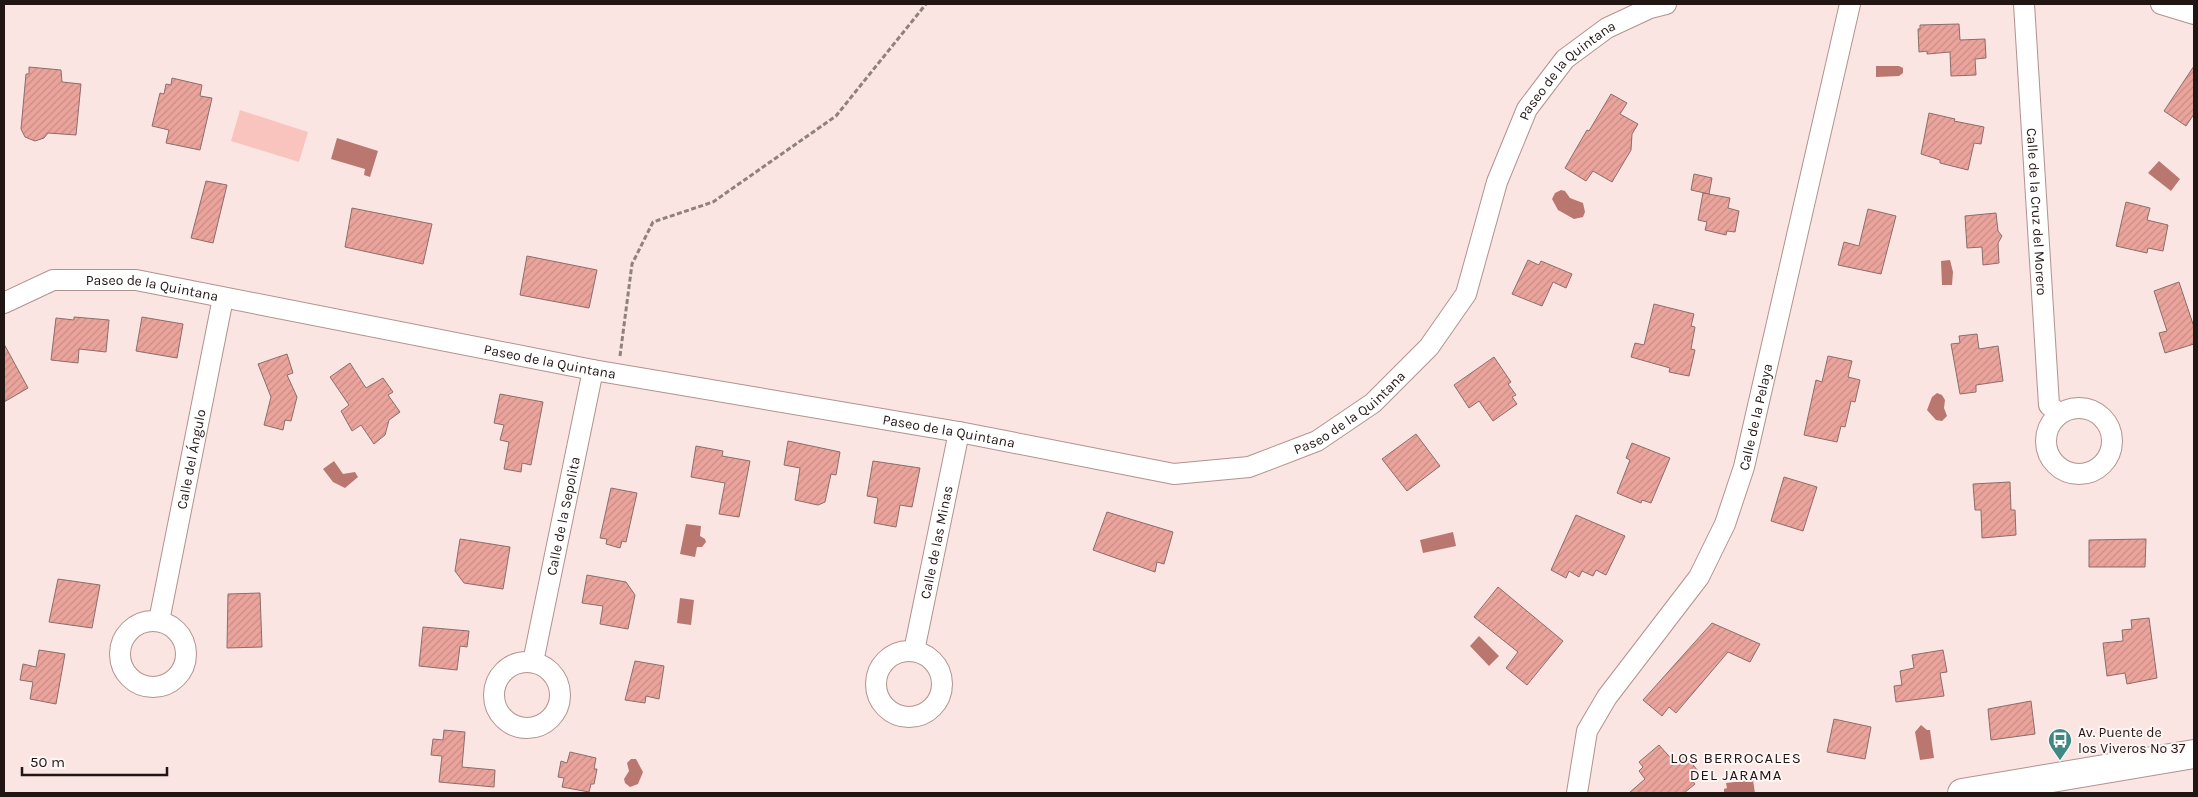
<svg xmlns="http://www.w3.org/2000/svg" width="2198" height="797" font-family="Karla,sans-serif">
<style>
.grass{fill:#f9c4be}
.water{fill:#ba7770}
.building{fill:url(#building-hatch);stroke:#8c6d69}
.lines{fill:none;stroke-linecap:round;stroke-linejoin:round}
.street-casing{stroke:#b2928e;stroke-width:22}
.secondary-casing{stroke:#b2928e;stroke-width:30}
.path{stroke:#90807e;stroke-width:3;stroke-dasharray:5 2.5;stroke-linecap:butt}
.street{stroke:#fff;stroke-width:20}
.secondary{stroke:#fff;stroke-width:28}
.labels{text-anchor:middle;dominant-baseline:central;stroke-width:4;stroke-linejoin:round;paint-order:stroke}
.street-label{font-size:14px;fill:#221615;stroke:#fdf6f5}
.poi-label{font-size:14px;fill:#221615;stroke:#fdf6f5;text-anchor:start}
.neighbourhood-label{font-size:15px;letter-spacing:1px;fill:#221615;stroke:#fdf6f5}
</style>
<defs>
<pattern id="building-hatch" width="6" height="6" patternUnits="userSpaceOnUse" patternTransform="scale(1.25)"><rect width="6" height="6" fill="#eba49c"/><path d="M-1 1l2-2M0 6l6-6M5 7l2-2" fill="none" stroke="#c98c86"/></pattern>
</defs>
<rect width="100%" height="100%" fill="#fae5e2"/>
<path class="grass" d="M240,110L308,132L299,162L231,141Z"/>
<g class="water">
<path d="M1876,66H1899L1903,68V73L1899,76L1876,77Z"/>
<path d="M337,138L378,151L370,177L364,175L365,169L331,159Z"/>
<path d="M2159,161L2180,179L2171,191L2148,173Z"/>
<path d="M1561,190L1565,191L1570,198L1583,203L1585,212L1583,217L1574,219L1558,210L1552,199L1555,193Z"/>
<path d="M1950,260L1953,272L1952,285H1942L1941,261Z"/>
<path d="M1937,393L1942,395L1945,400L1944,408L1947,416L1942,421L1936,420L1927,410L1932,397Z"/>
<path d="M334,461L343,474L355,472L358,477L345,488L333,482L323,469Z"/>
<path d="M686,524L701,526L700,536L705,539L706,542L702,547H697L695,557L680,554Z"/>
<path d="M1453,532L1456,546L1423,553L1420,540Z"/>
<path d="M680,598L694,600L691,625L677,623Z"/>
<path d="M1479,636L1499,656L1489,666L1470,646Z"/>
<path d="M1921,725L1927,730H1930L1934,758L1920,760L1915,732Z"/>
<path d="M631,759H636L643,772L638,784L630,787L625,783L624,779L629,771L627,763Z"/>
<path d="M1753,780L1755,793H1724V789L1727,788L1726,783Z"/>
</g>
<g class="building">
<path d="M1959,24L1960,40L1985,39L1986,58L1975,59L1976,75L1951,76L1950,52L1927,54V51L1919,52L1918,29H1920V25Z"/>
<path d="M2194,66V114L2186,126L2164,111Z"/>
<path d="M29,67L61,70L62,82L81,84L76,135L48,133L44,138L35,141L25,137L21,129L26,74H29Z"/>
<path d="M172,78L202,85L200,96L212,98L200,150L166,143L169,130L152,126L160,93L164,94L166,84L171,85Z"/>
<path d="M1611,94L1627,103L1620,114L1638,124L1632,134L1631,150L1612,182L1593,171L1586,181L1565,168L1587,130L1589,131Z"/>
<path d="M1929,113L1955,119L1954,121L1984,127L1981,144L1974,143L1968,170L1940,163V160L1921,154Z"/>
<path d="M1694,174L1712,178L1709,194L1691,190Z"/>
<path d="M206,181L227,185L213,243L191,238Z"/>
<path d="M1703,193L1730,198L1728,208L1739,211L1735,232L1727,231L1726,235L1705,230L1707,222L1698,220Z"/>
<path d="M2126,202L2150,208L2147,220L2168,225L2163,251L2148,248L2147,253L2116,246Z"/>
<path d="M352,208L432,224L423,264L345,247Z"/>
<path d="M1868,209L1896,216L1881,274L1838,265L1844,242L1859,246Z"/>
<path d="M1996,213L1998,231L2002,236L1998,243L1999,263L1983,265L1982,247L1967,248L1965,216Z"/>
<path d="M527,256L597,270L589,308L520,295Z"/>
<path d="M1528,260L1539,265L1541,261L1572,274L1566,288L1553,282L1542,306L1512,294Z"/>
<path d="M2179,282L2194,327V344L2165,353L2159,333L2167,331L2154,291Z"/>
<path d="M1654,304L1694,314L1691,326L1695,327L1691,349L1695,350L1689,376L1669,372L1670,368L1631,357L1635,343L1644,345Z"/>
<path d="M74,317L109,320L106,352L79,349L78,363L51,360L56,318L74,320Z"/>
<path d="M142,317L183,324L177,358L136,351Z"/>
<path d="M1977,334L1979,349L1998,346L2003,381L1976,385V392L1960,394L1951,344L1960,343L1959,336Z"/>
<path d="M4,344L28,388L4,402Z"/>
<path d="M287,354L293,373L287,375L297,397L291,421L285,420L283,430L264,425L271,397L258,364Z"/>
<path d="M1828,356L1852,361L1848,377L1860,380L1855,402L1851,401L1845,427L1841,426L1837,442L1804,435L1816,380L1822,382Z"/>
<path d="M1494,357L1511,382L1508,384L1516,395L1512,397L1517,404L1493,421L1479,401L1469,408L1454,385Z"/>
<path d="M350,363L366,388L383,378L393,392L388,395L400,412L389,420L385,435L374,444L361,425L352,431L341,411L349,405L330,377Z"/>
<path d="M500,394L543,402L531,465L522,463L521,472L504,469L509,442L500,440L504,425L494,423Z"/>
<path d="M1416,434L1440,466L1407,491L1382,459Z"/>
<path d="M788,441L840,452L836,475L831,474L825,502L818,505L795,500L800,468L784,465Z"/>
<path d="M1632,443L1670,458L1651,503L1642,500L1641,503L1617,493L1630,460L1626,458Z"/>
<path d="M696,446L723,451L722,456L750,461L739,517L719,514L725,483L691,477Z"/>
<path d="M873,461L920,468L912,507L900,505L896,527L874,523L878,498L867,496Z"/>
<path d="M1784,477L1817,487L1803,531L1771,521Z"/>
<path d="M2010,482L2011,510H2015L2016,535L1982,538L1981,510H1975L1973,484Z"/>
<path d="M611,488L637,493L626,542L622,541L620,548L606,544L607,539L600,538Z"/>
<path d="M1107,512L1173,532L1164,564L1157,562L1155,572L1093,550Z"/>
<path d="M1576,515L1625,536L1606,575L1596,570L1593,576L1582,571L1579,577L1569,571L1566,578L1551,570Z"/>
<path d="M460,539L510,547L503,589L464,583L455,571Z"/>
<path d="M2146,539L2145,567H2089V540Z"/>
<path d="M587,575L626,582L635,595L628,629L600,624L603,606L582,603Z"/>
<path d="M58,579L100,585L92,628L49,622Z"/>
<path d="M1498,587L1563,641L1527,685L1506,668L1518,652L1474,617Z"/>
<path d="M260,593L262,647L227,648L228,594Z"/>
<path d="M2149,618L2157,678L2127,684L2125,673L2107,676L2103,643L2123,641L2122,630L2132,629L2131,620Z"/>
<path d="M1712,623L1760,644L1750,662L1728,652L1676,713L1669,707L1662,716L1643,700Z"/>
<path d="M423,627L469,631L467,647L460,646L457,670L419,666Z"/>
<path d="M39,650L65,654L56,704L30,699L33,682L20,680L23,664L36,667Z"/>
<path d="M1943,650L1947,672L1940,673L1944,696L1896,702L1894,686L1902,685L1900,671L1914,668L1912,655Z"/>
<path d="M635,661L664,666L659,699L646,696L645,703L625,700Z"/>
<path d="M2031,701L2035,734L1991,740L1988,709Z"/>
<path d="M1834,719L1871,727L1865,759L1827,752Z"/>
<path d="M444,730L465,732L462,767L495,770L494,787L439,782L442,756L431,755L433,739L443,740Z"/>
<path d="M1659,745L1675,763L1685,755L1698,771L1690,778L1695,784L1684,793H1629L1645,779L1639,771L1643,767L1639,762Z"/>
<path d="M570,752L596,758L594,769H597L594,784H591L589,792L562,787L564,778L558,777L561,761L567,763Z"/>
</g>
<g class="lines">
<g class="street-casing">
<g id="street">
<path id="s1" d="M2024,4L2049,405L2059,414"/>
<path d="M2161,4L2194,14"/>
<path id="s2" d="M4,303L53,280H136L593,370L959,432L1174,474L1249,467L1317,441L1373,403L1429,347L1466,294L1497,182L1527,109L1565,59L1607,28L1650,8L1666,4"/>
<circle cx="2079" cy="441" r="33"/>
<circle cx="153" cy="654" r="33"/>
<path id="s3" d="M159,621L223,298"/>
<circle cx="909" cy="684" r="33"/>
<path id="s4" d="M914,651L959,432"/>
<circle cx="527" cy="695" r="33"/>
<path id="s5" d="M533,662L593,370"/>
<path id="s6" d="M1577,793L1587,731L1607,697L1699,577L1725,524L1744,467L1850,4"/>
</g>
</g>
<g class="secondary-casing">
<path id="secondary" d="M1962,793L2194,754"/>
</g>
<path class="path" d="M620,356L632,264L653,222L713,202L836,116L926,4"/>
<use href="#street" class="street"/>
<use href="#secondary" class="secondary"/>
</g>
<defs>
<g id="bus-pin" transform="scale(1.25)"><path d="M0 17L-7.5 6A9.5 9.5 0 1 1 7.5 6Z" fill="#418882" stroke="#fdf6f5"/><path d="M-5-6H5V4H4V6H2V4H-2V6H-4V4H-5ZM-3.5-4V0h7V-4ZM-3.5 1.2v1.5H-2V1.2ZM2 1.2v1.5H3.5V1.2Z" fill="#fff"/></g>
</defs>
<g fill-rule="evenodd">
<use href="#bus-pin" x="2060" y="740"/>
</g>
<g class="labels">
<g class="street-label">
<text stroke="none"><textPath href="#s2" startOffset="1804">Paseo de la Quintana</textPath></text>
<text stroke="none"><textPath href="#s1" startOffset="208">Calle de la Cruz del Morero</textPath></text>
<text stroke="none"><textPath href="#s2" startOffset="154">Paseo de la Quintana</textPath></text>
<text stroke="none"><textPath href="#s2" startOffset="559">Paseo de la Quintana</textPath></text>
<text stroke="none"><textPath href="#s2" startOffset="1384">Paseo de la Quintana</textPath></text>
<text stroke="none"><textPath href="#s6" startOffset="424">Calle de la Pelaya</textPath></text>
<text stroke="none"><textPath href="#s2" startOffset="964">Paseo de la Quintana</textPath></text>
<text stroke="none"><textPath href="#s3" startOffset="165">Calle del Ángulo</textPath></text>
<text stroke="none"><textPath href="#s5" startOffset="149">Calle de la Sepolita</textPath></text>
<text stroke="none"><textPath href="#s4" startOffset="111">Calle de las Minas</textPath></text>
</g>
<g class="poi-label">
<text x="2078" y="732">Av. Puente de<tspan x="2078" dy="16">los Viveros Nº 37</tspan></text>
</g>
<g class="neighbourhood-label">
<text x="1736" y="758">LOS BERROCALES<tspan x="1736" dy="17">DEL JARAMA</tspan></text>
</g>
</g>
<rect width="2198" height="797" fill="none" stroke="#221615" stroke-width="10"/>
<path d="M22 767v8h145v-8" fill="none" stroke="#221615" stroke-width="2.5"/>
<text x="30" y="767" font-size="15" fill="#221615" stroke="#fdf6f5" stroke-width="4" paint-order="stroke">50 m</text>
</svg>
